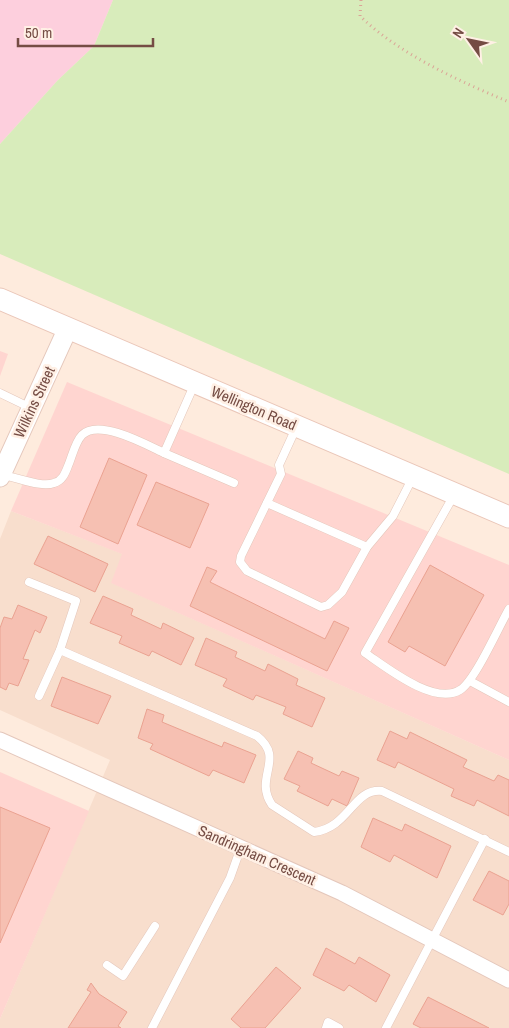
<svg xmlns="http://www.w3.org/2000/svg" width="509" height="1028" font-family="'Archivo Narrow',sans-serif">
<style>
.residential{fill:#f8decd}
.commercial{fill:#ffd5d0}
.medical{fill:#fdcfdd}
.green{fill:#d8ecbb}
.building{fill:#f6c0b2;stroke:#eaa291}
.lines{fill:none;stroke-linecap:round;stroke-linejoin:round}
.service-casing{stroke:#e4c7bb;stroke-width:9}
.minor-casing{stroke:#e4c7bb;stroke-width:17}
.tertiary-casing{stroke:#e4c7bb;stroke-width:21}
.secondary-casing{stroke:#eac6b8;stroke-width:23}
.path{stroke:#daa496;stroke-width:3;stroke-dasharray:1 4;stroke-linecap:butt}
.service{stroke:#fff;stroke-width:8}
.minor{stroke:#fff;stroke-width:15}
.tertiary{stroke:#fff;stroke-width:19}
.secondary{stroke:#fff;stroke-width:21}
.labels{text-anchor:middle;dominant-baseline:central;stroke-width:5;stroke-linejoin:round;paint-order:stroke}
.street-label{font-size:15px;fill:#754c44;stroke:#fff0e5}
</style>
<rect width="100%" height="100%" fill="#feebdd"/>
<path class="residential" d="M11,511L123,554L112,583L509,760V1028H0V1019L110,760L0,710V539Z"/>
<g class="commercial">
<path d="M0,351L8,354L0,376Z"/>
<path d="M67,382L509,565V760L111,583L122,554L11,511Z"/>
<path d="M0,772L89,811L0,1019Z"/>
</g>
<path class="medical" d="M0,0H113L94,46L58,80L0,144Z"/>
<path class="green" d="M113,0H509V474L0,254V144L58,80L94,46Z"/>
<g class="building">
<path d="M109,458L147,475L118,544L80,527Z"/>
<path d="M156,482L209,504L190,548L137,525Z"/>
<path d="M48,536L108,564L95,592L34,564Z"/>
<path d="M430,565L484,595L445,666L409,646L405,652L388,642Z"/>
<path d="M207,567L217,571L210,582L325,639L334,621L349,628L327,671L190,606Z"/>
<path d="M103,596L133,609L131,615L161,629L163,623L194,638L181,665L152,651L149,656L119,643L122,636L90,623Z"/>
<path d="M18,605L47,617L40,633L35,630L23,659L29,660L18,686L9,683L6,690L0,687V628L4,617L12,619Z"/>
<path d="M206,638L237,652L235,657L265,671L268,664L298,679L296,685L325,698L312,727L283,714L286,707L256,695L253,700L223,686L227,679L195,665Z"/>
<path d="M62,677L111,696L98,724L51,706Z"/>
<path d="M147,709L164,715L162,722L222,747L224,742L256,755L244,783L213,770L209,776L150,749L153,744L138,738Z"/>
<path d="M390,731L407,739L410,732L467,760L463,767L494,781L498,775L509,780V816L477,800L474,806L451,796L454,789L398,762L395,768L377,760Z"/>
<path d="M298,751L313,758L311,763L339,776L342,771L359,778L347,806L332,799L328,806L297,791L300,786L284,779Z"/>
<path d="M0,807L50,828L0,943Z"/>
<path d="M373,818L402,831L405,824L451,846L437,878L394,855L390,862L361,847Z"/>
<path d="M489,871L509,881V904L503,915L473,900Z"/>
<path d="M326,948L355,964L359,957L390,975L376,1002L349,985L344,991L313,975Z"/>
<path d="M276,967L301,988L265,1028H241L231,1019Z"/>
<path d="M91,983L99,994L127,1012L118,1026L121,1028H68L91,992L87,990Z"/>
<path d="M428,997L489,1028H421L413,1024Z"/>
</g>
<g class="lines">
<g class="service-casing">
<g id="service">
<path d="M0,393L31,408"/>
<path d="M296,428L279,465L281,474L241,556L240,562L247,571L321,607L328,605L342,592L367,547L393,516L413,477"/>
<path d="M164,453L234,483"/>
<path d="M2,475C17,477 41,488 54,483C62,481 65,474 68,466C72,457 75,442 82,435C99,418 147,445 164,453L195,383"/>
<path d="M454,495L365,653C386,667 434,706 460,690C475,681 499,626 509,609"/>
<path d="M267,503L367,547"/>
<path d="M29,582L76,601L60,650L39,696"/>
<path d="M60,650L257,736C286,759 253,777 272,805L314,832C349,828 353,788 382,791L509,852"/>
<path d="M470,681L509,702"/>
<path d="M107,965L123,976L155,926"/>
<path d="M152,1028L230,878L241,847"/>
<path d="M326,1028L328,1022L339,1028"/>
<path d="M386,1028L485,839"/>
</g>
</g>
<g class="minor-casing">
<path id="minor" d="M0,740L342,893L509,980"/>
</g>
<g class="tertiary-casing">
<path id="tertiary" d="M0,477L68,328"/>
</g>
<g class="secondary-casing">
<path id="secondary" d="M0,299L509,517"/>
</g>
<path class="path" d="M361,0L360,16C399,54 459,81 509,102"/>
<use href="#service" class="service"/>
<use href="#minor" class="minor"/>
<use href="#tertiary" class="tertiary"/>
<use href="#secondary" class="secondary"/>
</g>
<g class="labels">
<g class="street-label">
<text transform="translate(34 402) rotate(-65)">Wilkins Street</text>
<text transform="translate(254 408) rotate(23)">Wellington Road</text>
<text transform="translate(257 855) rotate(24)">Sandringham Crescent</text>
</g>
</g>
<g transform="translate(469 40) rotate(303)" stroke="#fff0e5" stroke-width="4" paint-order="stroke">
<path d="M0-4L9 19L0 12L-9 19Z" fill="#754c44"/>
<text y="-8" font-size="14" font-weight="bold" text-anchor="middle" fill="#754c44">N</text>
</g>
<path d="M18 38v8h135v-8" fill="none" stroke="#754c44" stroke-width="2.5"/>
<text x="25" y="38" font-size="15" fill="#754c44" stroke="#fff0e5" stroke-width="4" paint-order="stroke">50 m</text>
</svg>
